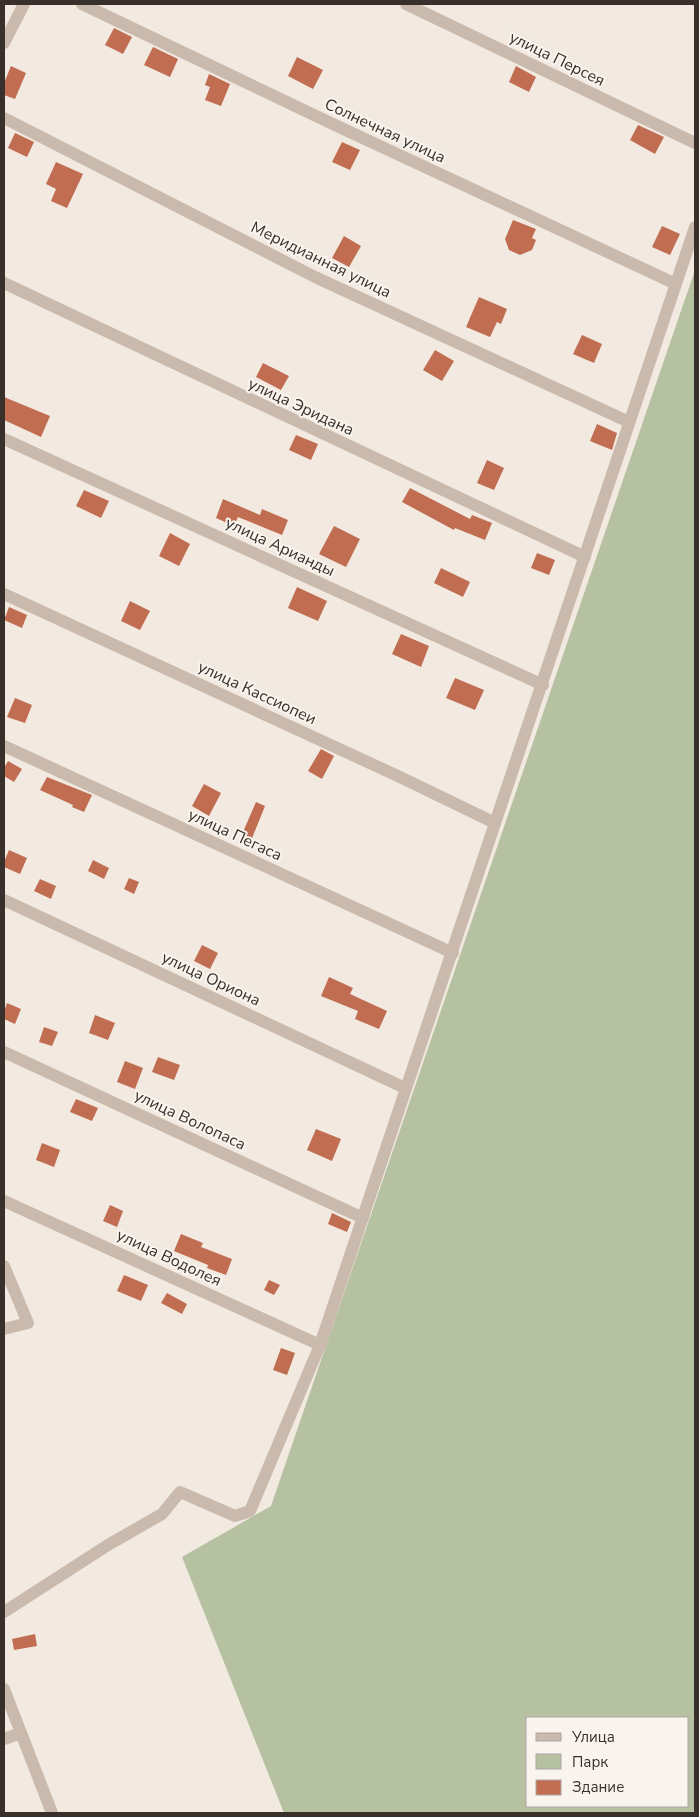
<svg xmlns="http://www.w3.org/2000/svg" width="699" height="1817" font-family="'Nunito Sans',sans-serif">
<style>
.green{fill:#b6c1a1;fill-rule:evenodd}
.building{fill:#c06d52}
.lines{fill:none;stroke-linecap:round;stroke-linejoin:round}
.minor{stroke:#cabaad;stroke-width:12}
.labels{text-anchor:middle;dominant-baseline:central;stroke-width:4;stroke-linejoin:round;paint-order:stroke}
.street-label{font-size:16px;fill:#39302b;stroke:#faf4ee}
</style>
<rect width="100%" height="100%" fill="#f2eae1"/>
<path class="green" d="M695,270V1813H284L182,1557L271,1506ZM528,1718H688V1806H528Z"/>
<g class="building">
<path d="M114,28L132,37L123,54L105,45Z"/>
<path d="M153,47L178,59L170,77L144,65Z"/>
<path d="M297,57L323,70L313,89L288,76Z"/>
<path d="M11,66L26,73L15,99L4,95V83Z"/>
<path d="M516,66L536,77L529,92L509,82Z"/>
<path d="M209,74L230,84L221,106L205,100L210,87L205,85Z"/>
<path d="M638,125L664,137L655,154L630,140Z"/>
<path d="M15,133L34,142L27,157L8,148Z"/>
<path d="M342,142L360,150L350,170L332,162Z"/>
<path d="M56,162L83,174L67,208L51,201L56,189L46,184Z"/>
<path d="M513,220L536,229L532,238L536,240L532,250L520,255L509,250L505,239Z"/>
<path d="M662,226L680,234L670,255L652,247Z"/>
<path d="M344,236L361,246L349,267L332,258Z"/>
<path d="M479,297L507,309L501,324L497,322L490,337L466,327Z"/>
<path d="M582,335L602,344L594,363L573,354Z"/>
<path d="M435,350L454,361L442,381L423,370Z"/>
<path d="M263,363L289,376L281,390L256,377Z"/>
<path d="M4,397L50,416L41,437L4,420Z"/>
<path d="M597,424L617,433L612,450L590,441Z"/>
<path d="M296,435L318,444L311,460L289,450Z"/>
<path d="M487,460L504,468L494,490L477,483Z"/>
<path d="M410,488L470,519L472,515L492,523L485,540L455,528L454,530L402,502Z"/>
<path d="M84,490L109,501L101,518L76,506Z"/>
<path d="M223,499L260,515L262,509L288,520L282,535L238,517L234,526L216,518Z"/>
<path d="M334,526L360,539L346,567L319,554Z"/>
<path d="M170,533L190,544L179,566L159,556Z"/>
<path d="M537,553L555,560L549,575L531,568Z"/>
<path d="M441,568L470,582L463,597L434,583Z"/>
<path d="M297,587L327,601L318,621L288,608Z"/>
<path d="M130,601L150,611L140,630L121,621Z"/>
<path d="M9,607L27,615L22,628L4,620Z"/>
<path d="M401,634L429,646L421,667L392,654Z"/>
<path d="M455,678L484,690L475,710L446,698Z"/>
<path d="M15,698L32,705L25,723L7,717Z"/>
<path d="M321,749L334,756L322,779L308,771Z"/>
<path d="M8,761L22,769L14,782L4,776V768Z"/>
<path d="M47,777L92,795L84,812L72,807L73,805L40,790Z"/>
<path d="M204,784L221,793L209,816L192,806Z"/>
<path d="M256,802L265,806L250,843L240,839Z"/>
<path d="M9,850L27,858L20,874L4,867V862Z"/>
<path d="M93,860L109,868L104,879L88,871Z"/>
<path d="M129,878L139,882L134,894L124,889Z"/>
<path d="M40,879L56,886L51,899L34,891Z"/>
<path d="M202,945L218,953L210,969L194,961Z"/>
<path d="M329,977L353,988L350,994L387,1011L379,1029L355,1019L358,1011L321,996Z"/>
<path d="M7,1003L21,1009L15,1024L4,1019V1012Z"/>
<path d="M95,1015L115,1023L108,1040L89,1033Z"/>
<path d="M44,1027L58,1032L52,1046L39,1042Z"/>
<path d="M158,1057L180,1065L174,1080L152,1072Z"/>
<path d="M125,1061L143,1068L135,1089L117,1082Z"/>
<path d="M76,1099L98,1108L92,1121L70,1112Z"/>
<path d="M316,1129L341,1139L332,1161L307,1150Z"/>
<path d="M42,1143L60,1150L54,1167L36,1160Z"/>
<path d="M110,1205L123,1211L117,1227L103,1221Z"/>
<path d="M332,1213L351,1222L347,1232L328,1224Z"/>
<path d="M181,1234L203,1243L201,1247L232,1259L226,1275L207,1268L208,1265L174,1251Z"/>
<path d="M124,1275L148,1285L141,1301L117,1291Z"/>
<path d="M269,1280L280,1285L274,1295L264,1290Z"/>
<path d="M167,1293L187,1304L182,1314L161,1303Z"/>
<path d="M281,1348L295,1353L287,1375L273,1370Z"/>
<path d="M35,1634L37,1646L14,1650L12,1639Z"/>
</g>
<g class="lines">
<g class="minor">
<path d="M82,4L337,126L676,284"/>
<path d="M406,4L695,143"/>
<path d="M4,43L24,4"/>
<path d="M4,118L315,277L629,422"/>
<path d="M4,283L585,557"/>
<path d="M4,439L543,685"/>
<path d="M4,594L400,777L495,823"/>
<path d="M4,746L453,953"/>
<path d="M4,900L405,1088"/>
<path d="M4,1052L363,1218"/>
<path d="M4,1201L320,1345"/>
<path d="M4,1266L28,1323L4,1329"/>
<path d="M4,1612L108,1545L162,1514L180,1492L235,1516L250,1511L320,1345L695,227"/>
<path d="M4,1689L52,1813"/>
<path d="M4,1739L21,1733"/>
</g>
</g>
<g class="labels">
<g class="street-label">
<text transform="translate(557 59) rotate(26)">улица Персея</text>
<text transform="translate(385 131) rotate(25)">Солнечная улица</text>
<text transform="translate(321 260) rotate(26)">Меридианная улица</text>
<text transform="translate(301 407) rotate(25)">улица Эридана</text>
<text transform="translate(280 547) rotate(25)">улица Арианды</text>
<text transform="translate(257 693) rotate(25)">улица Кассиопеи</text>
<text transform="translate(235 835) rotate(25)">улица Пегаса</text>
<text transform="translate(211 979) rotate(25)">улица Ориона</text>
<text transform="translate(190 1120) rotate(25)">улица Волопаса</text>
<text transform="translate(169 1258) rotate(25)">улица Водолея</text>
</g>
</g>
<rect width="699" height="1817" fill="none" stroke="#39302b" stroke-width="10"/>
<rect x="526" y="1717" width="162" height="90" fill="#faf4ee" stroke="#ada6a0"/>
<rect x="536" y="1733" width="25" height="8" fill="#cabaad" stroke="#ada6a0"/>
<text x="572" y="1742" font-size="15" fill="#39302b">Улица</text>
<rect x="536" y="1754" width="25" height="15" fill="#b6c1a1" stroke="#ada6a0"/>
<text x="572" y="1767" font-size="15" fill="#39302b">Парк</text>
<rect x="536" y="1780" width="25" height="15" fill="#c06d52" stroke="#ada6a0"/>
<text x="572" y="1792" font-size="15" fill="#39302b">Здание</text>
</svg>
